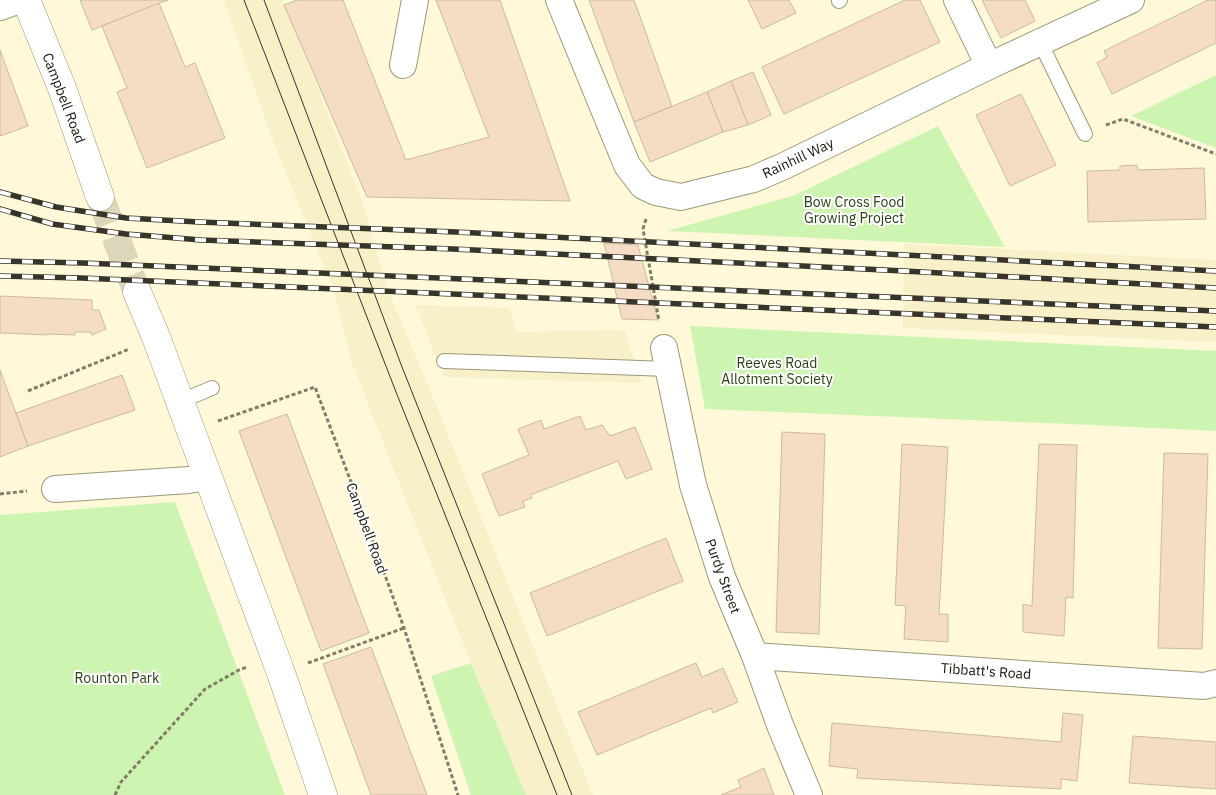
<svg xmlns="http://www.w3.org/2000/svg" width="1216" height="795" font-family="'IBM Plex Sans',sans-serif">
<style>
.built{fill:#f7f0c9}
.green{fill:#cef4b1}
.building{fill:#f5ddc5;stroke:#ceb8a0}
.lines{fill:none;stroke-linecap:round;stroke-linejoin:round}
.tertiary-tunnel{stroke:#dcd7bb;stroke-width:28;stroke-dasharray:28 14;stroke-linecap:butt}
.service-casing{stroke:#9c977a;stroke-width:16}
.minor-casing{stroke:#9c977a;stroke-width:28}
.tertiary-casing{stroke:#9c977a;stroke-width:29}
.path{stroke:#817d69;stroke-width:3;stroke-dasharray:4 2.5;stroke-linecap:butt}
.service{stroke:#fff;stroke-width:14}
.minor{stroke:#fff;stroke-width:26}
.tertiary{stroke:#fff;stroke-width:28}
.tram{stroke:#383528;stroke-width:1}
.rail-casing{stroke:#383528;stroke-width:5.5}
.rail{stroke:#fff;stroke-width:4;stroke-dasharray:11;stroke-linecap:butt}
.labels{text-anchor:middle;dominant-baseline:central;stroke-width:4;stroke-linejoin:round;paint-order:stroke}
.street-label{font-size:14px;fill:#17150a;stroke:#fff}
.park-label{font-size:14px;fill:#294010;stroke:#fff}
</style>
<rect width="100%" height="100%" fill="#fff9da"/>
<g class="built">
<path d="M226,0H283L363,204L388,291L425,378L593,795H526L449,609L353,366L334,291L273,141L224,1Z"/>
<path d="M904,244L1216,260V342L903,328Z"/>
<path d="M415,305L509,308L517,332L625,330L641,383L444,377Z"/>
</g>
<g class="green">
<path d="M1216,75V148L1131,116Z"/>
<path d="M938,126L1005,247L667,231L795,195Z"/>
<path d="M690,326L1216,351V431L1092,425L705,409Z"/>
<path d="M175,502L285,795H0V515Z"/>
<path d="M471,663L526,795H471L431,676Z"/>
</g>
<g class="building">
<path d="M80,0H168L92,30Z"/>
<path d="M297,0H343L406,160L489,137L436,0H500L570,201L367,197L284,5Z"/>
<path d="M589,0H634L672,106L634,122Z"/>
<path d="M748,0H789L796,13L762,29Z"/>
<path d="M905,0H920L940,42L784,114L762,67Z"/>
<path d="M982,0H1025L1035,21L1001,38Z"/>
<path d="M1208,0H1216V43L1112,94L1097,63L1107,57L1104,51Z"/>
<path d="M159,3L185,67L195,63L225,138L147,168L117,92L127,88L102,26Z"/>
<path d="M0,50L28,126L0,136Z"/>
<path d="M753,72L771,115L748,125L731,81Z"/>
<path d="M731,81L748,125L723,132L707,92Z"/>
<path d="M707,92L723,132L650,162L634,122Z"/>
<path d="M1021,94L1056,165L1010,186L976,115Z"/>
<path d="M1137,165L1138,170L1204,168L1206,219L1088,222L1087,171L1120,170V166Z"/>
<path d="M604,243L638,245L658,320L622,319Z"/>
<path d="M0,296L92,300V310H99L106,329L92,335L91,332H75V335L47,334V335L0,333Z"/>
<path d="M0,370L28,446L0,457Z"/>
<path d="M122,375L135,410L28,446L16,413Z"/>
<path d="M287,414L369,633L321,651L239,431Z"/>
<path d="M580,416L586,430L602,425L610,436L635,427L652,469L626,479L618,461L530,495L532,498L523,501L525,507L499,516L482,474L529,455L518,429L541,420L544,429Z"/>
<path d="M782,432L825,434L819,634L776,632Z"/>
<path d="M902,444L948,447L939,614H948V642L904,639L906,606L895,605Z"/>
<path d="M1039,444L1077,445L1073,598L1066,597L1064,636L1023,632V604L1032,606Z"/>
<path d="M1164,453L1208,454L1202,649L1158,648Z"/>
<path d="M666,538L683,581L547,636L530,593Z"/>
<path d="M371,647L400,724L427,795H371L323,664Z"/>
<path d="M696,663L702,677L723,668L738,702L713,713L711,708L597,755L578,712Z"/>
<path d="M1063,713L1083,715L1077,781L1061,779V789L857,778L858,769L829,766L832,723L1061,742Z"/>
<path d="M1133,736L1216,742V789L1129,783Z"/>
<path d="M764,768L774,795H721L741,787L738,780Z"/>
</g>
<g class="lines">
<path class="tertiary-tunnel" d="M100,197L137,292"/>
<g class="service-casing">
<g id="service">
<path d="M839,1L840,0"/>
<path d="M1040,42L1085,134"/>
<path d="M444,361L668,369"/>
<path d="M179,402L212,388"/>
</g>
</g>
<g class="minor-casing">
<g id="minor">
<path d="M559,0L627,165L643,186L656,192L681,197L754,179L784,166L989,66L1131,0"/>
<path d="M957,0L989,66"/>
<path d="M0,7L19,0"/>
<path d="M403,65L415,0"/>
<path d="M664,348L693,485L722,577L755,656L780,725L809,795"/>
<path d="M55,489L189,480L207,477"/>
<path d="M755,656L1204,686L1216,683"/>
</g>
</g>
<g class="tertiary-casing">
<g id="tertiary">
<path d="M26,0L62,88L100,197"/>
<path d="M137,292L156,337L281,673L323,795"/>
</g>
</g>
<g class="path">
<path d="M1106,125L1123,119L1216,154"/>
<path d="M646,219L643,229L659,321"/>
<path d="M28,391L129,349"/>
<path d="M218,421L315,387L362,511L404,628L458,795"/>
<path d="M0,494L27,491"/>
<path d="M308,663L404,628"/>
<path d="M115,795L121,782L205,689L239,670L247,667"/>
</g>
<use href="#service" class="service"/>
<use href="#minor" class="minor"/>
<use href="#tertiary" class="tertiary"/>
<g class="tram">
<path d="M244,0L396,392L557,795"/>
<path d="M264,0L402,367L572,795"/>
</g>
<g class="rail-casing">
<g id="rail">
<path d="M0,192L56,207L126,218L199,222L456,232L1216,271"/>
<path d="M0,209L52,224L126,234L201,240L453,249L904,271L1216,288"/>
<path d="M0,261L83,263L1216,311"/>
<path d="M0,276L81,278L1216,327"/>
</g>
</g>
<use href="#rail" class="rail"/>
</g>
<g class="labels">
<g class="street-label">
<text transform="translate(64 98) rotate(69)">Campbell Road</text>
<text transform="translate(798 158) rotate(-25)">Rainhill Way</text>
<text transform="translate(367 528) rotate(70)">Campbell Road</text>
<text transform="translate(723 576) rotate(70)">Purdy Street</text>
<text transform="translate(986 671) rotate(4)">Tibbatt's Road</text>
</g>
<g class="park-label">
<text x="854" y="202">Bow Cross Food<tspan x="854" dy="16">Growing Project</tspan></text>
<text x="777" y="363">Reeves Road<tspan x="777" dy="16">Allotment Society</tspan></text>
<text x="117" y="678">Rounton Park</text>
</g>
</g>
</svg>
